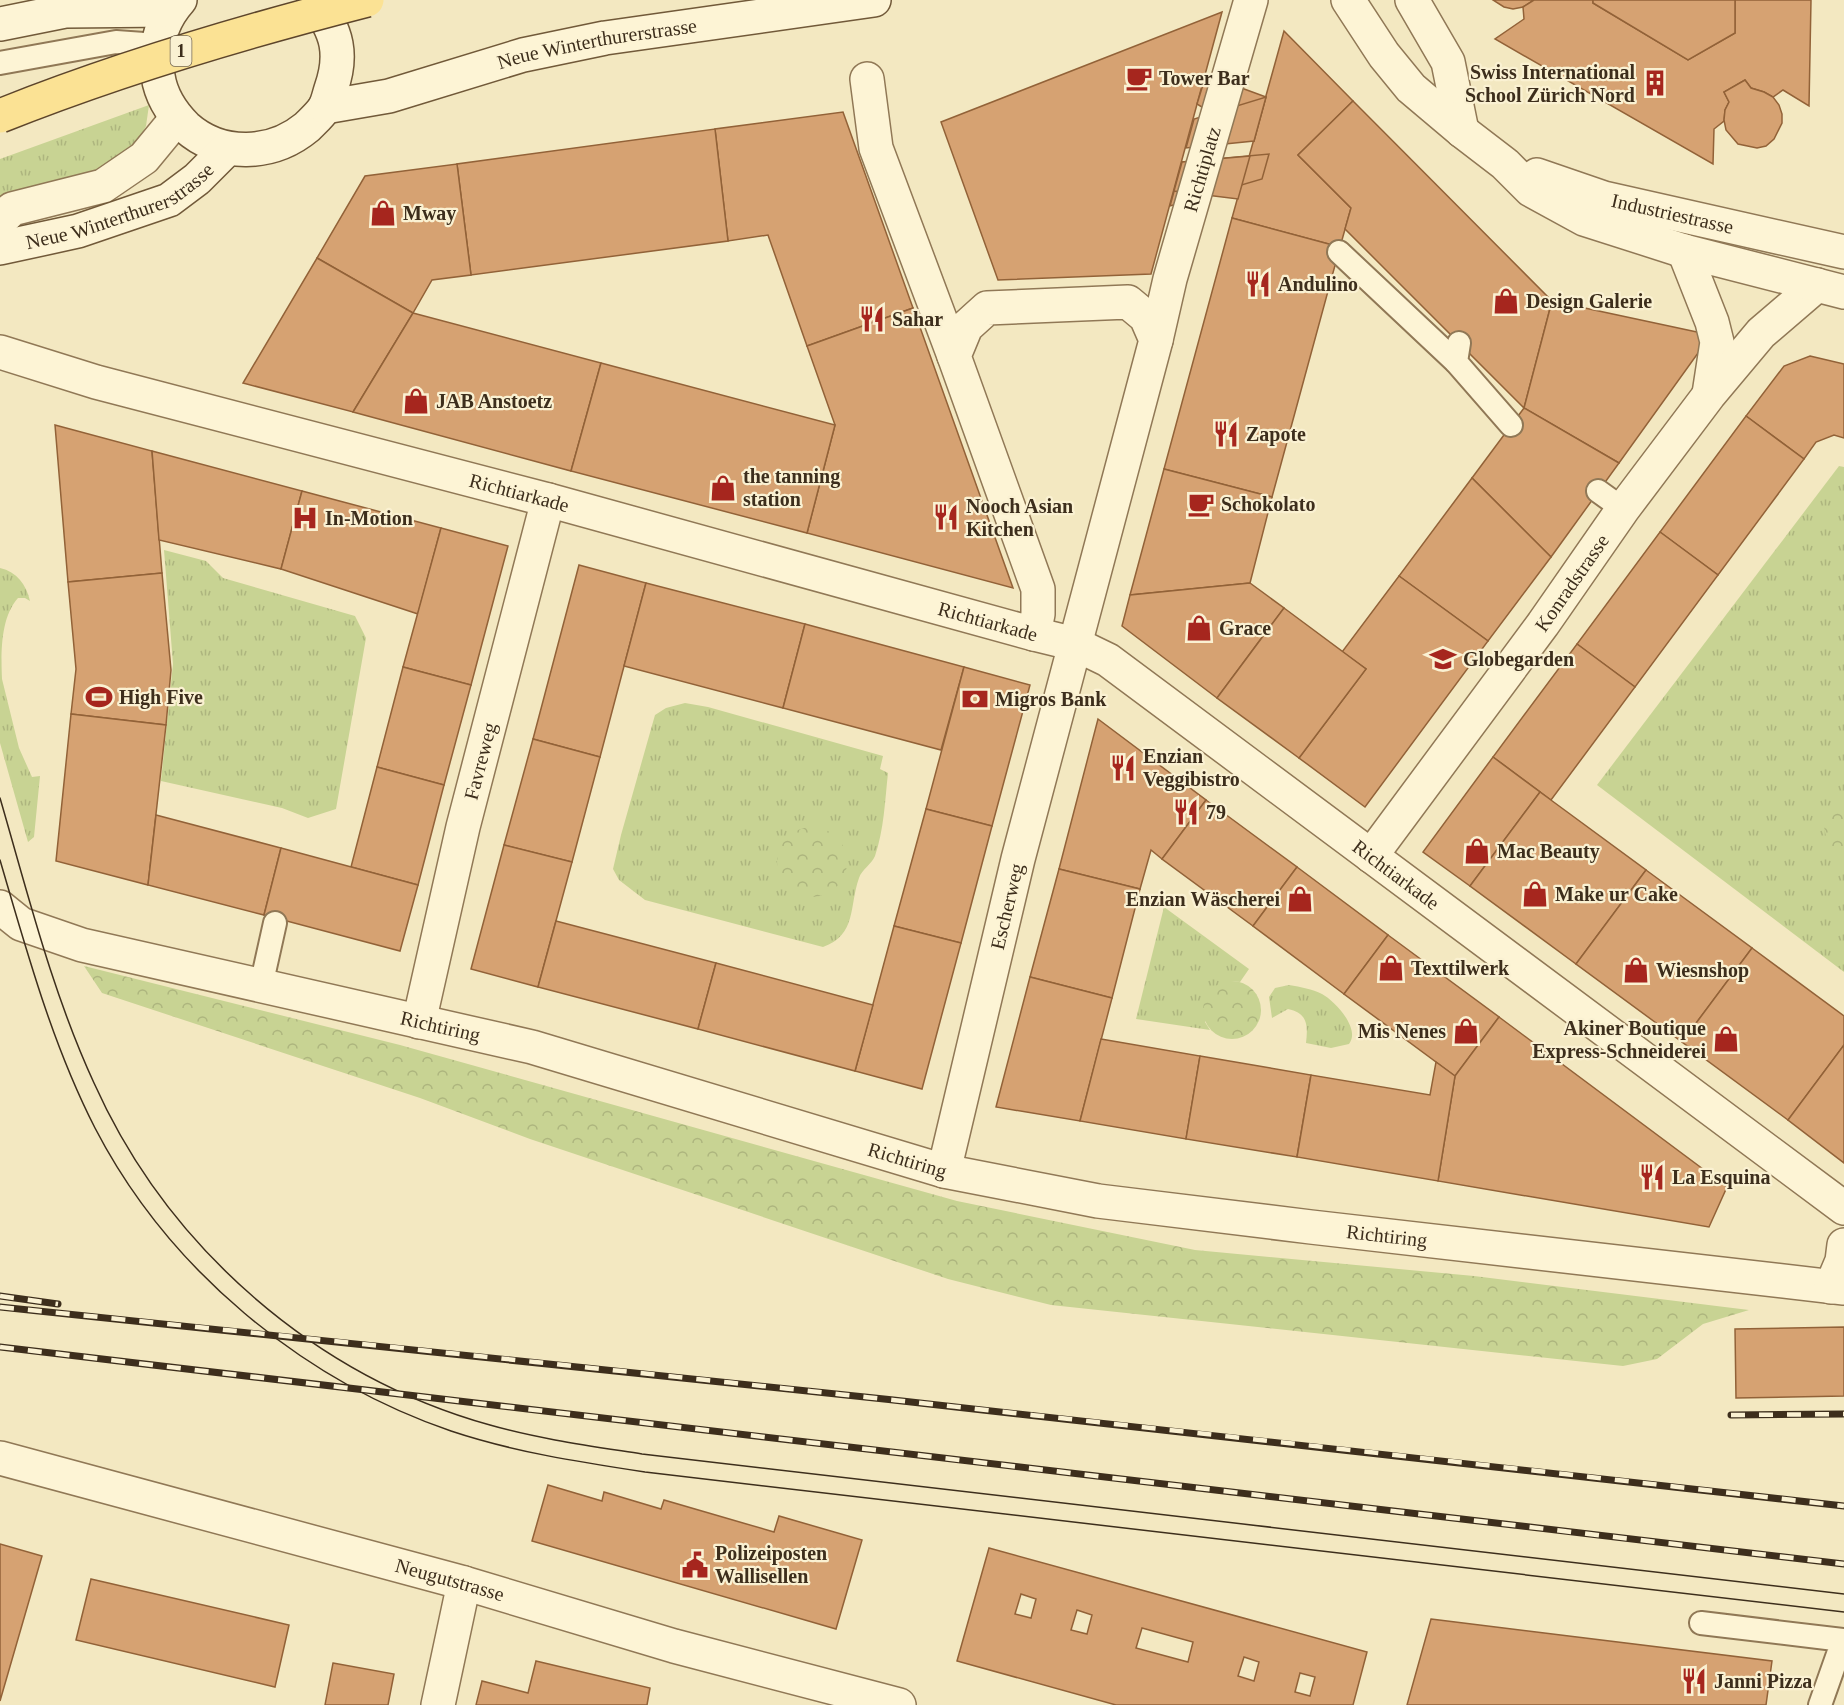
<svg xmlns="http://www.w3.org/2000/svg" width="1844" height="1705" font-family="Georgia,serif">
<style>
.grass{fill:url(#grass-tufts)}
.park{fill:url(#park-crowns)}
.building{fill:#d6a272;stroke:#926238;stroke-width:1.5;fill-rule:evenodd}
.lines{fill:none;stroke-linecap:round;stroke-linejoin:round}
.service-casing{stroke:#907856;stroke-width:26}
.pedestrian-casing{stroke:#907856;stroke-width:36}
.minor-casing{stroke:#907856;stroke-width:36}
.tertiary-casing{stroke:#907856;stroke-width:36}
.secondary-casing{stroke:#715939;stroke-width:36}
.service{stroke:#fdf4d5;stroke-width:22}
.pedestrian{stroke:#fdf4d5;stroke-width:33}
.minor{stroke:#fdf4d5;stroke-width:33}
.tertiary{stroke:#fdf4d5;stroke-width:33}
.secondary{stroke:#fdf4d5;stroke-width:33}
.tram{stroke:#3d2e1c;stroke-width:1.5}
.rail-casing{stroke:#3d2e1c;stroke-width:7}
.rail{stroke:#faf1d2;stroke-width:4.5;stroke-dasharray:14;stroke-linecap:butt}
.primary-bridge-casing{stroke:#5d452b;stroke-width:36;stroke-linecap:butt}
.primary-bridge{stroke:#fbe294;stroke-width:33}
.labels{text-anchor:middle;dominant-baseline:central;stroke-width:4.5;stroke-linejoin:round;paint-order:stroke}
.shield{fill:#faf1d2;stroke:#766853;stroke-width:1.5}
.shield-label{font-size:18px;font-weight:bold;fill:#3d2e1c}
.street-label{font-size:20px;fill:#3d2e1c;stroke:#faf1d2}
.poi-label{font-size:20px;font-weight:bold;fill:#3d2e1c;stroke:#faf1d2;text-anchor:start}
</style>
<defs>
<pattern id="grass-tufts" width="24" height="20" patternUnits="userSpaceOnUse" patternTransform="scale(1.5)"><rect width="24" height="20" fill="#c8d393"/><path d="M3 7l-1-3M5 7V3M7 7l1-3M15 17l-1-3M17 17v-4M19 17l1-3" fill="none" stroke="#adb57e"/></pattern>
<pattern id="park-crowns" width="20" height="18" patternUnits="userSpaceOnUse" patternTransform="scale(1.5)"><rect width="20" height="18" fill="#c8d393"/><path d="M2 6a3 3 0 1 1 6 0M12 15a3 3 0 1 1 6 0" fill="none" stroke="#adb57e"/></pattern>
</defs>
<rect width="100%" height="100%" fill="#f3e8c1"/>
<g class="grass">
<path d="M149,105L146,126L137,143L97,174L0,197V159Z"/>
<path d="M1839,466L1844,467V972L1597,785Z"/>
<path d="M164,550L206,561L223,578L355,616L366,638L336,809L308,818L282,808L161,781L173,664Z"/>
<path d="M0,568C17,572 26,584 30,601L25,598H18C0,618 1,655 2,679L19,748L32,777L40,776L34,837L28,842L0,743Z"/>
<path d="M685,703L708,707L883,756L880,769L888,773C885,800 884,830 875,856C872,864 862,869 859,878C849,906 857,935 823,947L645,900L619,880L613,869L621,835L655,715L666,708Z"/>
<path d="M1164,907L1249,969L1240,982L1232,981L1205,1022L1210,1030L1136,1019Z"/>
<path d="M1289,985C1301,987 1312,989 1322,994C1335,1001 1361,1029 1349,1044L1331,1048L1306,1043C1308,1026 1308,1013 1288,1009L1272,1018L1269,997L1275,988Z"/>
</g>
<g class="park">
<path d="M1844,795V858C1820,845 1815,806 1844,795Z"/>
<circle cx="812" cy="862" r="35"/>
<path d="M84,966L400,1045L957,1201L1195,1250L1474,1276L1749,1310L1703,1324L1657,1359L1623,1366L1051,1305L948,1279L530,1139L420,1098L102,993Z"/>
<circle cx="1232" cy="1010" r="29"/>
</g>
<g class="building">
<path d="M1493,0H1534L1523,7L1513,9L1504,7Z"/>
<path d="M1534,0H1593V3L1688,60L1735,33V0H1811L1809,106L1783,90L1773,97L1764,92L1751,88L1745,80L1724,92L1729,102L1725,110L1724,121L1714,129L1713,164L1495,39L1524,19L1523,7Z"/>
<path d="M1593,0H1735V33L1688,60L1593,3Z"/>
<path d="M1222,12L1151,274L998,280L941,122Z"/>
<path d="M1284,31L1353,101L1298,155L1351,208L1340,247L1232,218Z"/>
<path d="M1206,75L1266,97L1254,141L1197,104Z"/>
<path d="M1745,80L1751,88L1764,92L1773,97L1779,105L1782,114V123L1774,139L1766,146L1757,148L1738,144L1726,130L1724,120L1725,110L1729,102L1724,92Z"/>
<path d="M1266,97L1254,141L1186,148L1194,119Z"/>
<path d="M1353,101L1552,301L1524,408L1345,229L1351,208L1298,155Z"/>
<path d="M843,112L913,308L807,346L768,235L728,241L715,129Z"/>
<path d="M715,129L728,241L471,275L457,164Z"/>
<path d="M1269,154L1262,179L1170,206L1182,162Z"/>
<path d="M1250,156L1238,199L1174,191L1182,162Z"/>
<path d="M457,164L471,275L432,280L413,313L317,258L365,176Z"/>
<path d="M1232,218L1340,247L1272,497L1164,469Z"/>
<path d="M317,258L413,313L353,412L243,383Z"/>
<path d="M1552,301L1711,335L1619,463L1524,408Z"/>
<path d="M913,308L916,316L1013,588L807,533L835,425L807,346Z"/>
<path d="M413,313L601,363L571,471L353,412Z"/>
<path d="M1810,356L1844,364V438L1834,435L1816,442L1804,459L1746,416L1784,366Z"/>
<path d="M601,363L835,425L807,533L571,471Z"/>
<path d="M1524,408L1619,463L1551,557L1472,478Z"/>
<path d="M1746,416L1804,459L1718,575L1660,532Z"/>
<path d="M55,425L152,451L162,573L68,582Z"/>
<path d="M152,451L302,491L281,569L159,540Z"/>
<path d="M1164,469L1272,497L1250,583L1130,595Z"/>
<path d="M1472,478L1551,557L1488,641L1399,576Z"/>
<path d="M302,491L441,528L418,614L281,569Z"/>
<path d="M441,528L508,546L471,685L403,667Z"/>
<path d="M1660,532L1718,575L1635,687L1577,644Z"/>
<path d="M579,565L646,583L600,757L533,739Z"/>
<path d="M162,573L171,670L166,725L71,714L76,669L68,582Z"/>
<path d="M1399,576L1488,641L1365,807L1299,758L1366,669L1342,652Z"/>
<path d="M646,583L805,624L783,708L624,666Z"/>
<path d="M1250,583L1284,608L1217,698L1122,626L1130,595Z"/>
<path d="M1284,608L1366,669L1299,758L1217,698Z"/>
<path d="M805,624L964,667L941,750L783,708Z"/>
<path d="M1577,644L1635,687L1551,800L1493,757Z"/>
<path d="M403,667L471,685L444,785L377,767Z"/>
<path d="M964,667L1030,685L992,826L926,809Z"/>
<path d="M71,714L166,725L148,885L56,861Z"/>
<path d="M1098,719L1206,800L1162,859L1151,850L1140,889L1059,869Z"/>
<path d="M533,739L600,757L572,862L504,845Z"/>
<path d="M1493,757L1540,792L1470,886L1423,852Z"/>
<path d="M377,767L444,785L418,885L351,867Z"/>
<path d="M1540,792L1646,870L1576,964L1470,886Z"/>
<path d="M1206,800L1297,867L1253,926L1162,859Z"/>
<path d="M926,809L992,826L961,943L894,926Z"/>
<path d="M156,815L281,848L264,915L148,885Z"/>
<path d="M504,845L572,862L538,987L471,969Z"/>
<path d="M281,848L418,885L400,951L264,915Z"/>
<path d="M1297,867L1388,935L1344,994L1253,926Z"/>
<path d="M1059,869L1140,889L1112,998L1030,977Z"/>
<path d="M1646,870L1752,948L1682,1042L1576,964Z"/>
<path d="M556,921L716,963L698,1029L538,987Z"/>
<path d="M894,926L961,943L922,1089L855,1071Z"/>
<path d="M1388,935L1499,1017L1455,1076L1344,994Z"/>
<path d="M1752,948L1844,1016V1045L1788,1120L1682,1042Z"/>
<path d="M716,963L873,1005L855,1071L698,1029Z"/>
<path d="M1030,977L1112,998L1080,1121L996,1107Z"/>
<path d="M1499,1017L1727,1187L1709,1227L1438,1181L1455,1076Z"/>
<path d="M1101,1039L1200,1056L1186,1139L1080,1121Z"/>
<path d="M1844,1045V1163L1788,1120Z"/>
<path d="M1200,1056L1311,1075L1297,1157L1186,1139Z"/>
<path d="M1436,1062L1455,1076L1438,1181L1297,1157L1311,1075L1430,1095Z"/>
<path d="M1844,1327V1396L1736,1398L1735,1329Z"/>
<path d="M548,1485L602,1501L604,1492L661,1509L664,1500L774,1532L779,1516L862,1540L836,1629L532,1541Z"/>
<path d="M0,1544L42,1556L0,1701Z"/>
<path d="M989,1548L1367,1652L1353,1705H1116L957,1661ZM1021,1594L1036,1599L1031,1618L1015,1614ZM1077,1610L1092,1615L1087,1634L1071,1630ZM1142,1628L1193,1642L1188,1662L1136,1648ZM1244,1657L1259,1662L1254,1681L1238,1676ZM1300,1673L1315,1677L1310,1696L1295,1692Z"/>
<path d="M91,1579L289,1625L275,1687L76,1640Z"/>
<path d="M1431,1619L1772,1661L1766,1705H1407Z"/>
<path d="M536,1661L650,1688L647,1705H476L482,1681L528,1693Z"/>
<path d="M333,1663L394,1674L388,1705H325Z"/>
</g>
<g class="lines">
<g class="service-casing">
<g id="service">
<path d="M0,63L116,42L158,45"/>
<path d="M1339,252L1456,362"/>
<path d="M1459,343L1456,362L1511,425"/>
<path d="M1598,491L1623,509"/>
<path d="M261,986L275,923"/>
<path d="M1701,1623L1843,1640L1820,1705"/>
</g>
</g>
<g class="pedestrian-casing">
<g id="pedestrian">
<path d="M867,79L876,148L954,356"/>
<path id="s1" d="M1156,340L1170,279L1251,0"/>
</g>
</g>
<g class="minor-casing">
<g id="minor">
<path d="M1412,0L1448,62L1462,131"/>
<path d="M0,221L12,209L103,186L144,158L177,118"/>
<path d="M1684,251L1712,322L1717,342L1709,394"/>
<path id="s2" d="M0,352L96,382L548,500L1034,634L1075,644L1108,660L1844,1208"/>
<path id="s3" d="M1371,856L1543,624L1623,509L1709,395L1761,333L1817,285"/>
<path id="s4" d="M0,907L21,924L82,945L532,1047L944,1171L1098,1201L1311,1227L1844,1288"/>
<path id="s5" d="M419,1022L463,827L548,500"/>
<path id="s6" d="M944,1171L1018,859L1156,340L1146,317L1128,302L987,308L966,327L954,356L1038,589V614L1034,634"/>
<path d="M1831,1287L1842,1261L1844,1245"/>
<path d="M438,1705L464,1583"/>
</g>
</g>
<g class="tertiary-casing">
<g id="tertiary">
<path d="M1348,0L1384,55L1411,88L1462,131L1505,164L1531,190L1584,219L1684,251L1844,292"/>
<path id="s7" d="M1537,175L1604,198L1844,252"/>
<path id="s8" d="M0,1458L464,1583L674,1646L899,1705"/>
</g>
</g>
<g class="secondary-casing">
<g id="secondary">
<path d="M180,0C161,21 154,47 158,76C161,96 172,113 186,127C221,158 272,156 307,127C313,121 321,114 325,107C328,101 329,95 331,89C336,75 339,60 336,44C333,28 324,14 314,0"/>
<path d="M0,24L65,11L171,10"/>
<path id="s9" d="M325,107L389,96L523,55L605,38L874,0"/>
<path id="s10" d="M0,248L78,231L169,200L197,179L227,149"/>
</g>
</g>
<use href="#service" class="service"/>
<use href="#pedestrian" class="pedestrian"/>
<use href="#minor" class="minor"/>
<use href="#tertiary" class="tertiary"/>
<use href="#secondary" class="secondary"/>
<g class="tram">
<path d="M0,798C28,894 52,992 94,1083C168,1248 315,1376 490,1425C539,1439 591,1446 642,1454L1844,1594"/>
<path d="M0,860C27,952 52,1044 95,1128C168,1269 302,1380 451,1431C514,1452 579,1462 645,1472L1844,1612"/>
</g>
<g class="rail-casing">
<g id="rail">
<path d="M0,1296L58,1304"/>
<path d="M0,1307C615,1369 1230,1435 1844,1506"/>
<path d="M0,1347L1844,1564"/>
<path d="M1731,1415L1844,1414"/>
</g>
</g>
<use href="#rail" class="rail"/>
<g class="primary-bridge-casing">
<path id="primary-bridge" d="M0,116C120,68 242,32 367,0"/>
</g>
<use href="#primary-bridge" class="primary-bridge"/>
</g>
<defs>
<g id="cafe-bare" transform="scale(2.07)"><path d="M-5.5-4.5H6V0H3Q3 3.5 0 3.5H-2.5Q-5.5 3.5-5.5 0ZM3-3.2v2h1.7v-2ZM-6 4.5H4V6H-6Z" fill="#a6261e" stroke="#faf1d2" stroke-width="2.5" paint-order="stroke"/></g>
<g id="building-bare" transform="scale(2.07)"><path d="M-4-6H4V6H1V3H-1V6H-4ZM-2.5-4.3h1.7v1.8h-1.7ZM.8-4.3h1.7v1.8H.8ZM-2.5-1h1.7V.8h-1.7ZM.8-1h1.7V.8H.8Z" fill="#a6261e" stroke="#faf1d2" stroke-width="2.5" paint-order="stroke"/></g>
<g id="shop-bare" transform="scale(2.07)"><path d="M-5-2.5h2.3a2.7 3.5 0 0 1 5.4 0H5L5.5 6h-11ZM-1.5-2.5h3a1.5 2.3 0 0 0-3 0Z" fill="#a6261e" stroke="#faf1d2" stroke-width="2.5" paint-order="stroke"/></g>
<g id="restaurant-bare" transform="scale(2.07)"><path d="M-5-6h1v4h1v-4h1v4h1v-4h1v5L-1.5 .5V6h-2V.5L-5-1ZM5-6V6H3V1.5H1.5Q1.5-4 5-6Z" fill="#a6261e" stroke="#faf1d2" stroke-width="2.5" paint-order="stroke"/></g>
<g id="hospital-bare" transform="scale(2.07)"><path d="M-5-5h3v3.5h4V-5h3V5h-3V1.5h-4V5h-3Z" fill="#a6261e" stroke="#faf1d2" stroke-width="2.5" paint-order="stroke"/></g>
<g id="school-bare" transform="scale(2.07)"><path d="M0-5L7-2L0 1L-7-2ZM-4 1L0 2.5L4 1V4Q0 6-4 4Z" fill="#a6261e" stroke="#faf1d2" stroke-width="2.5" paint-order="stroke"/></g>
<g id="stadium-bare" transform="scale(2.07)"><path d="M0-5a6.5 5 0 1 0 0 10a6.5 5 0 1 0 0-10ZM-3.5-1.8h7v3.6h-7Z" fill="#a6261e" stroke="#faf1d2" stroke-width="2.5" paint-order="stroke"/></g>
<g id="bank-bare" transform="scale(2.07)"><path d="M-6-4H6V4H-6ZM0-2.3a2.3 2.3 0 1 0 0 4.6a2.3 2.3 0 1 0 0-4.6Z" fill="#a6261e" stroke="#faf1d2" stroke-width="2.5" paint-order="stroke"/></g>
<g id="civic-bare" transform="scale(2.07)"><path d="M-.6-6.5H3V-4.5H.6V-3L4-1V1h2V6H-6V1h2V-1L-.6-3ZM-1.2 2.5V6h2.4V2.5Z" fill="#a6261e" stroke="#faf1d2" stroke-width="2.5" paint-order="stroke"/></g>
</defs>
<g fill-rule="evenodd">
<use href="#cafe-bare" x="1139" y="78"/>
<use href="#building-bare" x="1655" y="83"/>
<use href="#shop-bare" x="383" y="213"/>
<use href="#restaurant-bare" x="1258" y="284"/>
<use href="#shop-bare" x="1506" y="301"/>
<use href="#restaurant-bare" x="872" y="319"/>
<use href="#shop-bare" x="416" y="401"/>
<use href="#restaurant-bare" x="1226" y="434"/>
<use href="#shop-bare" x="723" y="488"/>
<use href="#cafe-bare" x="1201" y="504"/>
<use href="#restaurant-bare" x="946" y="517"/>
<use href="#hospital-bare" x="305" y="518"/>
<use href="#shop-bare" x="1199" y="628"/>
<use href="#school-bare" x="1443" y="659"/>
<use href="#stadium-bare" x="99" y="697"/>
<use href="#bank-bare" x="975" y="699"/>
<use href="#restaurant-bare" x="1123" y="768"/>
<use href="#restaurant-bare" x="1186" y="812"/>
<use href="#shop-bare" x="1477" y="851"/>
<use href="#shop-bare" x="1535" y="894"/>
<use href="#shop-bare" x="1300" y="899"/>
<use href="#shop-bare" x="1391" y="968"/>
<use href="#shop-bare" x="1636" y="970"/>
<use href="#shop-bare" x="1466" y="1031"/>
<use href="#shop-bare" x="1726" y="1039"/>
<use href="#restaurant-bare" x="1652" y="1177"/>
<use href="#civic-bare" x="695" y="1565"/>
<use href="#restaurant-bare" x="1694" y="1681"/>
</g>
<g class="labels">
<rect class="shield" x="170.5" y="36" width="21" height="30" rx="4.5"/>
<g class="shield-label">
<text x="181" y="51">1</text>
</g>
<g class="street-label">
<text stroke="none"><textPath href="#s9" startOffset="280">Neue Winterthurerstrasse</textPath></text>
<text stroke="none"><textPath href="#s1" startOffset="177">Richtiplatz</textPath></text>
<text stroke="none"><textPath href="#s10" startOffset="128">Neue Winterthurerstrasse</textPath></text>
<text stroke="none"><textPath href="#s7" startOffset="141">Industriestrasse</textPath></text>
<text stroke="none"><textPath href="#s2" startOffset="538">Richtiarkade</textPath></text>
<text stroke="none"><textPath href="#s3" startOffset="339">Konradstrasse</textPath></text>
<text stroke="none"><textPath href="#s2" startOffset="1024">Richtiarkade</textPath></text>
<text stroke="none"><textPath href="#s5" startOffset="268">Favreweg</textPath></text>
<text stroke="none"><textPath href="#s2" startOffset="1510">Richtiarkade</textPath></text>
<text stroke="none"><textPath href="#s6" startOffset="272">Escherweg</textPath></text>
<text stroke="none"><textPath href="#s4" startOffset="459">Richtiring</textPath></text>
<text stroke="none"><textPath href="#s4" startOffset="945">Richtiring</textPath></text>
<text stroke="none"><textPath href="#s4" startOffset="1431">Richtiring</textPath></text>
<text stroke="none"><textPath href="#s8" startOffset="466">Neugutstrasse</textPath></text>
</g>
<g class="poi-label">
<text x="1635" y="72" text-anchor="end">Swiss International<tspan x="1635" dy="23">School Zürich Nord</tspan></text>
<text x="1159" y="78">Tower Bar</text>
<text x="403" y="213">Mway</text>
<text x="1278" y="284">Andulino</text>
<text x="1526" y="301">Design Galerie</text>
<text x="892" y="319">Sahar</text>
<text x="436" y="401">JAB Anstoetz</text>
<text x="1246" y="434">Zapote</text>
<text x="743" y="476">the tanning<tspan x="743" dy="23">station</tspan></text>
<text x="1221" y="504">Schokolato</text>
<text x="966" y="506">Nooch Asian<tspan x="966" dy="23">Kitchen</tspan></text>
<text x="325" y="518">In-Motion</text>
<text x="1219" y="628">Grace</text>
<text x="1463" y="659">Globegarden</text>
<text x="119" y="697">High Five</text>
<text x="995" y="699">Migros Bank</text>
<text x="1143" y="756">Enzian<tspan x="1143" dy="23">Veggibistro</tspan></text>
<text x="1206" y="812">79</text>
<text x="1497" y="851">Mac Beauty</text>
<text x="1555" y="894">Make ur Cake</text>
<text x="1280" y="899" text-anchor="end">Enzian Wäscherei</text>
<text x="1411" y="968">Texttilwerk</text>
<text x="1656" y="970">Wiesnshop</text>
<text x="1706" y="1028" text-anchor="end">Akiner Boutique<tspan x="1706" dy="23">Express-Schneiderei</tspan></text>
<text x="1446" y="1031" text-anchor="end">Mis Nenes</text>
<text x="1672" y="1177">La Esquina</text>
<text x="715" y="1553">Polizeiposten<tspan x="715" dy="23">Wallisellen</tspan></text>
<text x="1714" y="1681">Janni Pizza</text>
</g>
</g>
</svg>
